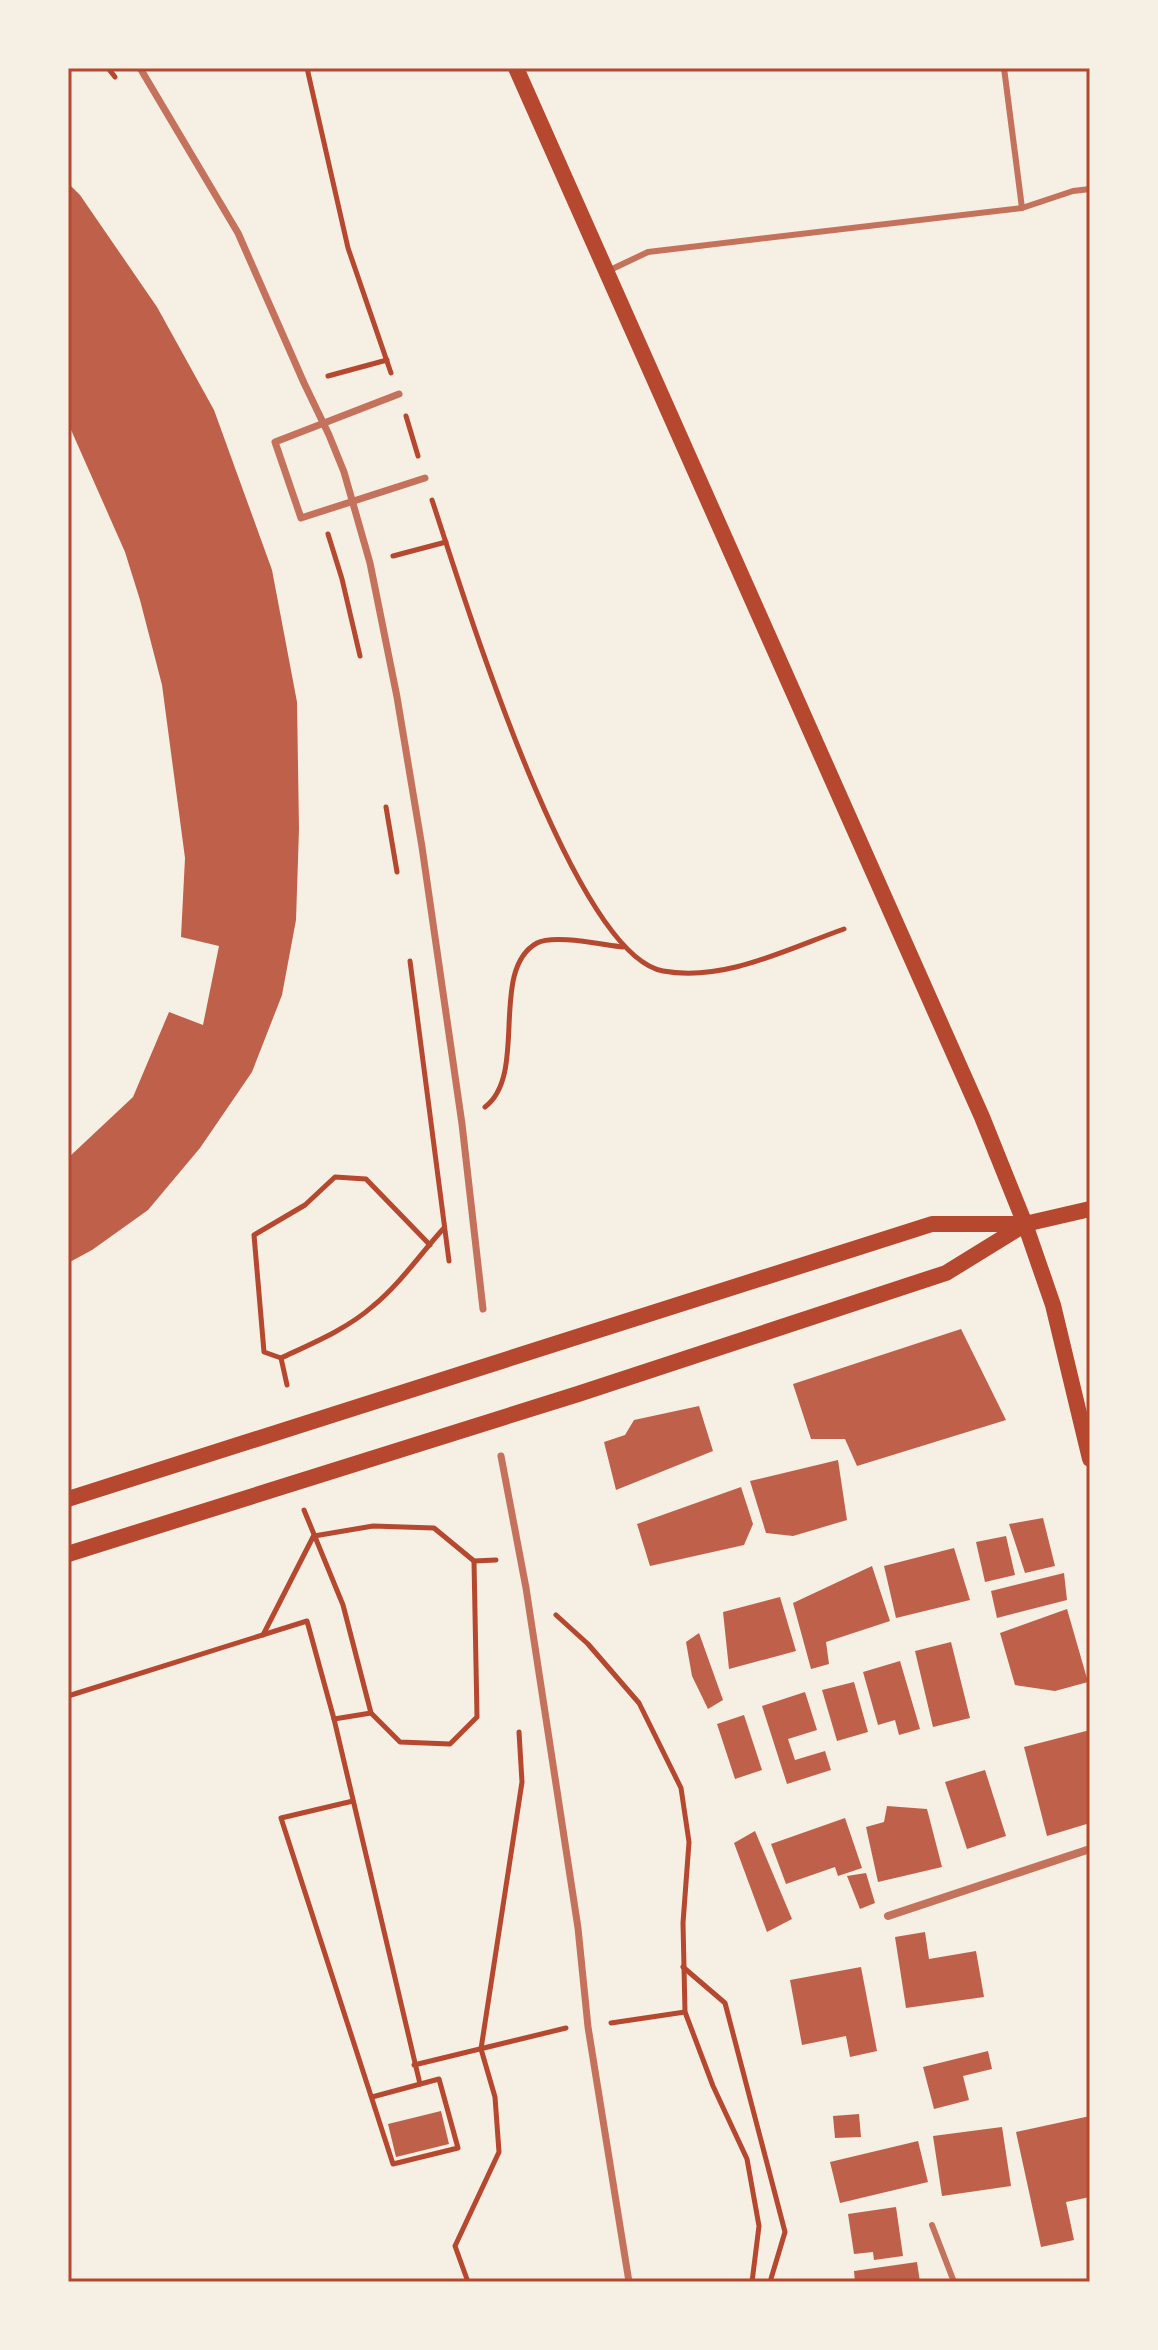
<svg xmlns="http://www.w3.org/2000/svg" width="1158" height="2350" font-family="Arial,sans-serif">
<style>
.building{fill:#bf614a}
.lines{fill:none;stroke-linecap:round;stroke-linejoin:round}
.path{stroke:#b5482f;stroke-width:5}
.service{stroke:#c5725c;stroke-width:6}
.pedestrian{stroke:#c5725c;stroke-width:7}
.minor{stroke:#c5725c;stroke-width:8}
.secondary{stroke:#b5482f;stroke-width:16}
.neatline{fill:none;stroke:#b5482f;stroke-width:3}
</style>
<rect width="100%" height="100%" fill="#f6efe4"/>
<g class="building">
<path d="M68,183L80,195L157,307L214,410L272,570L297,702L299,829L296,920L282,995L252,1072L200,1148L148,1210L92,1250L68,1263V1158L133,1097L169,1012L203,1025L219,946L181,937L185,858L162,685L140,600L125,552L68,423Z"/>
<path d="M961,1329L1006,1420L857,1466L845,1439H811L793,1384Z"/>
<path d="M699,1406L713,1451L616,1490L604,1442L625,1435L634,1420Z"/>
<path d="M838,1460L847,1520L793,1536L766,1533L750,1481Z"/>
<path d="M741,1487L753,1524L744,1545L650,1566L637,1524Z"/>
<path d="M1043,1518L1055,1566L1025,1573L1009,1524Z"/>
<path d="M1006,1536L1015,1575L985,1582L976,1542Z"/>
<path d="M954,1548L970,1600L896,1618L884,1566Z"/>
<path d="M872,1566L890,1621L826,1642L829,1664L811,1669L793,1603Z"/>
<path d="M1064,1573L1067,1600L997,1618L991,1591Z"/>
<path d="M780,1597L796,1651L729,1669L723,1612Z"/>
<path d="M1067,1609L1088,1682L1055,1691L1015,1685L1000,1633Z"/>
<path d="M699,1633L723,1700L708,1709L692,1676L686,1642Z"/>
<path d="M951,1642L970,1718L933,1727L915,1651Z"/>
<path d="M900,1661L920,1729L899,1735L895,1720L878,1725L863,1672Z"/>
<path d="M854,1682L868,1732L837,1741L822,1690Z"/>
<path d="M805,1692L817,1730L788,1739L795,1760L825,1751L831,1770L787,1784L762,1706Z"/>
<path d="M744,1715L762,1770L735,1779L717,1724Z"/>
<path d="M1090,1730V1823L1047,1836L1024,1747Z"/>
<path d="M985,1770L1006,1836L967,1849L945,1782Z"/>
<path d="M887,1806L927,1809L942,1867L878,1882L866,1827L884,1822Z"/>
<path d="M845,1818L862,1868L838,1876L835,1867L786,1884L771,1844Z"/>
<path d="M755,1831L792,1919L767,1932L734,1843Z"/>
<path d="M866,1873L875,1903L860,1909L847,1876Z"/>
<path d="M925,1932L929,1959L976,1951L984,1997L906,2008L895,1937Z"/>
<path d="M861,1967L877,2051L850,2057L846,2036L802,2045L790,1980Z"/>
<path d="M988,2051L992,2069L963,2076L969,2100L934,2109L923,2067Z"/>
<path d="M441,2111L449,2144L396,2157L388,2124Z"/>
<path d="M859,2114L861,2137L835,2138L833,2116Z"/>
<path d="M1090,2116V2197L1066,2202L1074,2240L1041,2247L1016,2132Z"/>
<path d="M1002,2127L1011,2186L942,2196L933,2136Z"/>
<path d="M918,2141L928,2182L840,2203L830,2162Z"/>
<path d="M896,2207L903,2256L874,2260L873,2252L854,2254L848,2214Z"/>
<path d="M917,2262L920,2282H855L854,2271Z"/>
</g>
<g class="lines">
<g class="path">
<path d="M108,68L115,77"/>
<path d="M307,68L348,248L391,373"/>
<path d="M328,376L387,360"/>
<path d="M406,416L418,456"/>
<path d="M432,500C461,587 572,955 663,971C725,982 787,949 844,929"/>
<path d="M328,534L342,579L360,656"/>
<path d="M393,556L446,542"/>
<path d="M386,807L397,872"/>
<path d="M410,961L449,1261"/>
<path d="M485,1107C529,1074 488,970 537,943C554,934 603,945 623,947"/>
<path d="M430,1245L366,1179L335,1177L305,1205L254,1235L264,1352L281,1358C313,1343 347,1329 373,1306C400,1284 421,1253 444,1228"/>
<path d="M281,1358L287,1385"/>
<path d="M304,1510L343,1605L371,1713L400,1742L450,1744L477,1717L474,1561"/>
<path d="M314,1536L373,1526L434,1528L474,1561L496,1560"/>
<path d="M556,1615L588,1644L639,1703L681,1788L689,1842L683,1923L685,2012L713,2086L747,2159L759,2226L752,2282"/>
<path d="M263,1635L313,1537"/>
<path d="M68,1696L307,1621L334,1719L420,2084"/>
<path d="M334,1719L371,1713"/>
<path d="M353,1801L281,1818L393,2164L458,2148L439,2079L372,2097"/>
<path d="M683,1967L725,2003L785,2232L770,2282"/>
<path d="M611,2023L685,2012"/>
<path d="M414,2065L566,2028"/>
<path d="M468,2282L455,2246L499,2152L495,2097L481,2049L522,1782L519,1732"/>
</g>
<g class="service">
<path d="M1004,68L1022,208"/>
<path d="M610,270L648,252L1022,208L1073,191L1090,189"/>
<path d="M932,2225L954,2282"/>
</g>
<g class="pedestrian">
<path d="M140,68L238,233L304,383L329,435L344,472L370,563L397,697L422,847L462,1124L483,1309"/>
<path d="M399,394L275,442L301,518L425,478"/>
<path d="M501,1456L526,1588L578,1928L588,2027L629,2282"/>
</g>
<path class="minor" d="M888,1916L1090,1849"/>
<g class="secondary">
<path d="M516,68L982,1117L1025,1224L1053,1305L1090,1459"/>
<path d="M68,1499L932,1224H1025L1090,1209"/>
<path d="M68,1554L578,1394L946,1273L1024,1225"/>
</g>
</g>
<rect width="1158" height="2350" fill="none" stroke="#f6efe4" stroke-width="140"/>
<rect x="70" y="70" width="1018" height="2210" class="neatline"/>
</svg>
